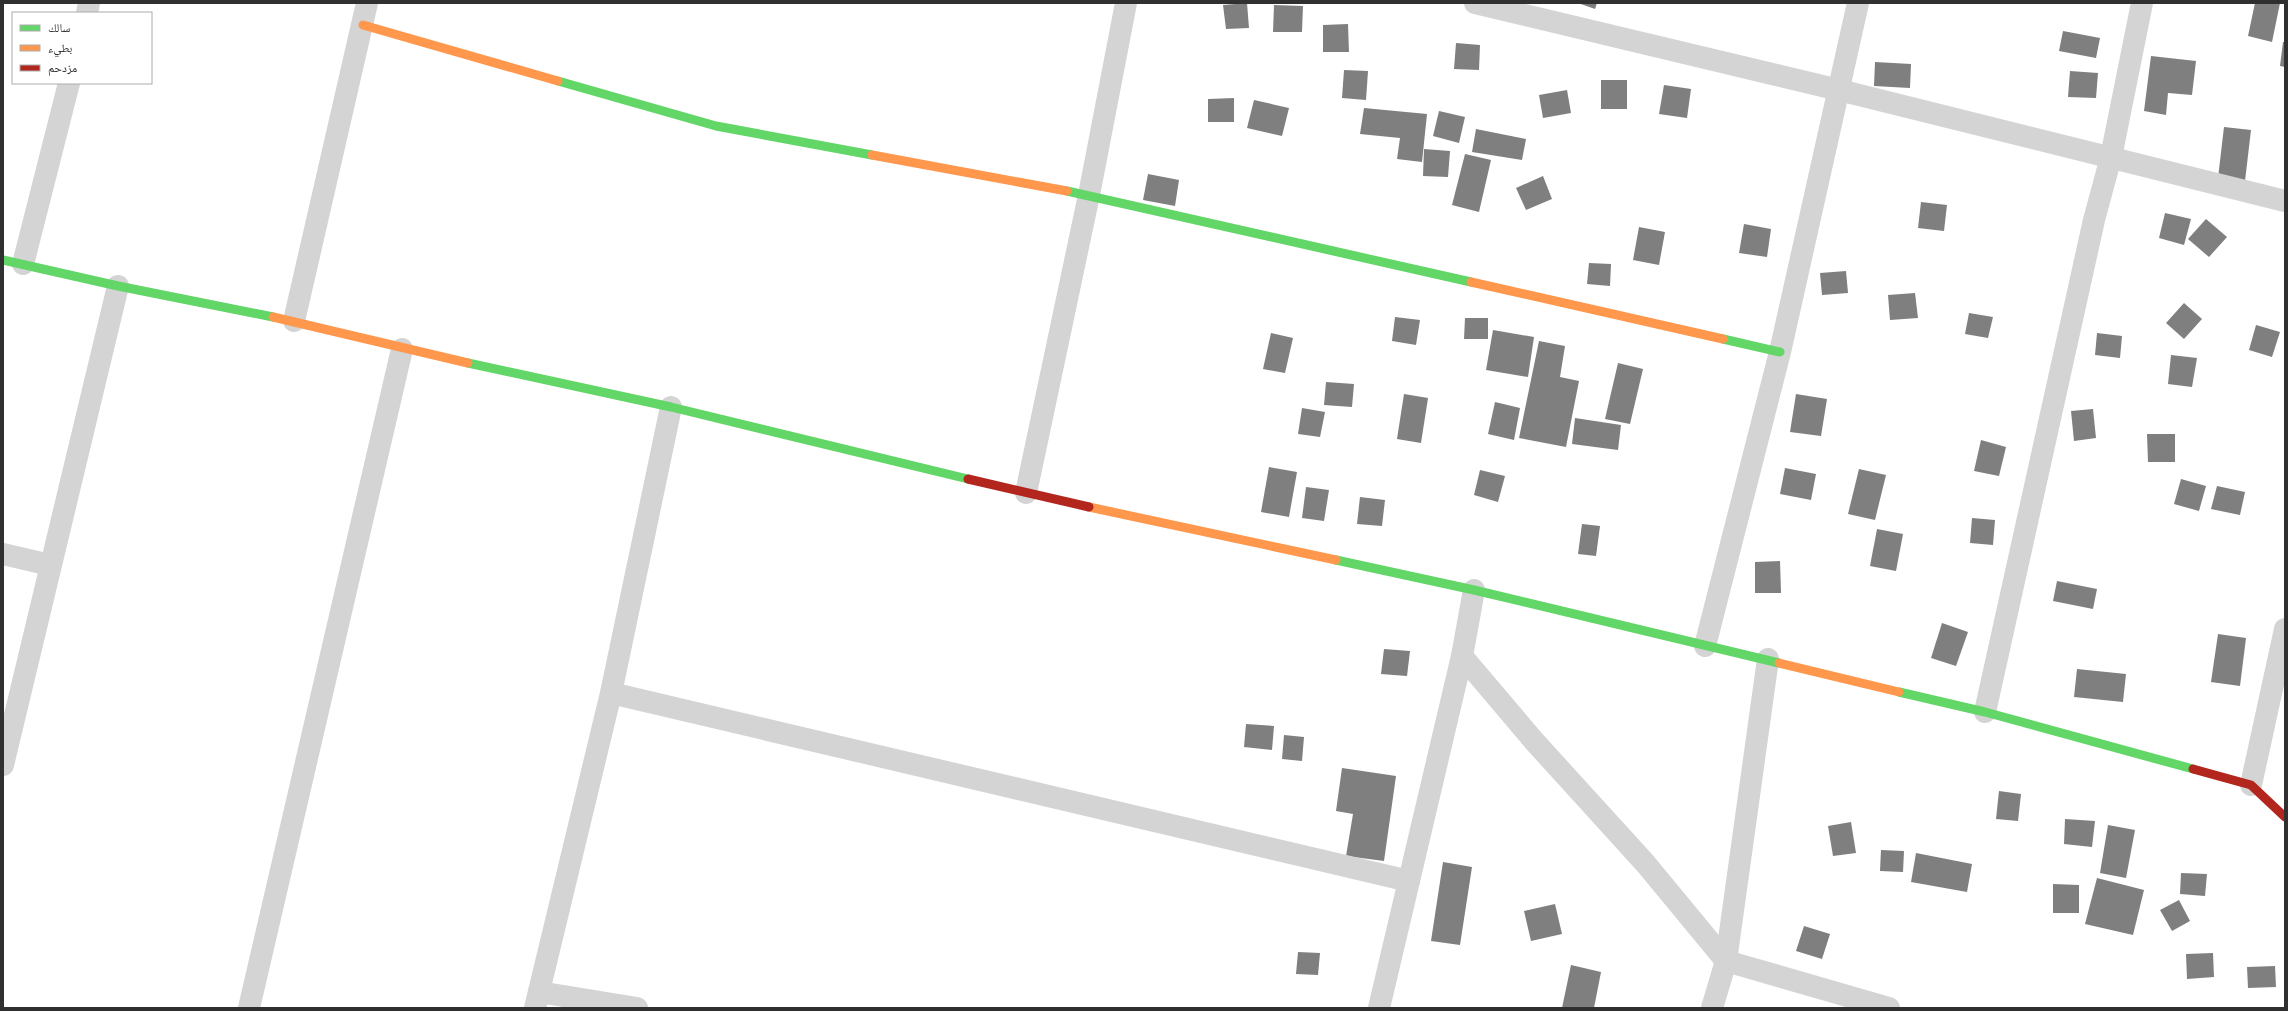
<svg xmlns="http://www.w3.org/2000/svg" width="2288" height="1011" font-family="'Source Sans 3','Noto Naskh Arabic',sans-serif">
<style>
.building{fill:#7f7f7f}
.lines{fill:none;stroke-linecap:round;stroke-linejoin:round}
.street{stroke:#d4d4d4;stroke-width:22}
.fast{stroke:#63d668;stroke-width:9}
.slow{stroke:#ff974d;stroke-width:9}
.jam{stroke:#b3261e;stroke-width:9}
</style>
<rect width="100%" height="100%" fill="#fff"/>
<g class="building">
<path d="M1247,3L1249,28L1226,29L1223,5Z"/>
<path d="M1578,3H1597L1595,9Z"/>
<path d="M2255,3H2280L2272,42L2248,36Z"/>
<path d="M1274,5L1303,6L1302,32H1273Z"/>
<path d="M1348,24L1349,52H1323V25Z"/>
<path d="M2063,31L2100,38L2096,58L2059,51Z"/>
<path d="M2283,42H2285V67L2280,66Z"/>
<path d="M1456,43L1480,45L1479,70L1454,69Z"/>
<path d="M2151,56L2196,61L2192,95L2168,93L2166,115L2144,111Z"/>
<path d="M1875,62L1911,64L1910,88L1874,86Z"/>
<path d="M1344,70L1368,71L1366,100L1342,98Z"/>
<path d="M2070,71L2098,73L2096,98L2068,97Z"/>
<rect x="1601" y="80" width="26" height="29"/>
<path d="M1664,85L1691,89L1687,118L1659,114Z"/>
<path d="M1567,90L1571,113L1543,118L1539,95Z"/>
<path d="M1234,98V122H1208V99Z"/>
<path d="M1254,100L1289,108L1282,136L1247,128Z"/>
<path d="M1364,108L1427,114L1422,162L1397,159L1400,138L1360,134Z"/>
<path d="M1439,111L1465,117L1459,143L1433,136Z"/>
<path d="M2224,127L2251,130L2245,181L2218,178Z"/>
<path d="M1476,129L1526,139L1522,160L1472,152Z"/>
<path d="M1424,149L1450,151L1448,177L1423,176Z"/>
<path d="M1465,154L1491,160L1479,212L1452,205Z"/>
<path d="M1148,174L1179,180L1175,206L1143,200Z"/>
<path d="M1543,176L1552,199L1526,210L1516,188Z"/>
<path d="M1921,202L1947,205L1944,231L1918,228Z"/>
<path d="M2165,213L2191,219L2184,245L2159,238Z"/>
<path d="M2206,219L2227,237L2209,257L2188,239Z"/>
<path d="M1744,224L1771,229L1767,257L1739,253Z"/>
<path d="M1639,227L1665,232L1659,265L1633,260Z"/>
<path d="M1589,263L1611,264L1610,286L1587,284Z"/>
<path d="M1846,271L1848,293L1822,295L1820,273Z"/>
<path d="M1915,293L1918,318L1890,320L1888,295Z"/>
<path d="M2184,303L2202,319L2184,339L2166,323Z"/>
<path d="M1969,313L1993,317L1988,338L1965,334Z"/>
<path d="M1395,317L1420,320L1416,345L1392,341Z"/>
<path d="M1465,318H1488V339H1464Z"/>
<path d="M2256,325L2280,332L2272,357L2249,350Z"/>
<path d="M1493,330L1534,337L1528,377L1486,370Z"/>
<path d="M1271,333L1293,338L1285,373L1263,369Z"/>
<path d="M2097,333L2122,336L2120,358L2095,355Z"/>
<path d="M1539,341L1565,346L1560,377L1579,381L1566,447L1519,438Z"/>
<path d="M2171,355L2197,358L2192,387L2168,384Z"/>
<path d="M1618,363L1643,369L1630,424L1605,419Z"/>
<path d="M1326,382L1354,384L1352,407L1324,405Z"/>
<path d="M1404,394L1428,398L1421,443L1397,439Z"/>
<path d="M1796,394L1827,399L1821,436L1790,432Z"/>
<path d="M1495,402L1520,408L1514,440L1488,434Z"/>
<path d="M1302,408L1325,412L1320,437L1298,434Z"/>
<path d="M2093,409L2096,438L2074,441L2071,411Z"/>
<path d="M1575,418L1621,425L1618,450L1572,444Z"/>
<path d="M2147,434H2175V462H2148Z"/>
<path d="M1981,440L2006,447L1999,476L1974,471Z"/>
<path d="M1269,467L1297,472L1289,517L1261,512Z"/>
<path d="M1785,468L1816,474L1811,500L1780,494Z"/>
<path d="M1859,469L1886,475L1875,520L1848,514Z"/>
<path d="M1480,470L1505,476L1498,502L1474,495Z"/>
<path d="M2181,479L2206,486L2199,511L2174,504Z"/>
<path d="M2217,486L2245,492L2240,515L2211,509Z"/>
<path d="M1306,487L1329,490L1324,521L1302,518Z"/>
<path d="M1360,497L1385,500L1382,526L1357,524Z"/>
<path d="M1972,518L1995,520L1993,545L1970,543Z"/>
<path d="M1582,524L1600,526L1596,556L1578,554Z"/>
<path d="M1877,529L1903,534L1896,571L1870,566Z"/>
<path d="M1780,561L1781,593H1755V562Z"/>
<path d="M2057,581L2097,589L2093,609L2053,601Z"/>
<path d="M1942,623L1968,632L1956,666L1931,658Z"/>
<path d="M2218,634L2246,638L2240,686L2211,682Z"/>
<path d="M1384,649L1410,651L1407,676L1381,674Z"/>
<path d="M2077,669L2126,674L2123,702L2074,697Z"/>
<path d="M1246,724L1274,726L1272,750L1244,747Z"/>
<path d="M1284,735L1304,737L1302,761L1282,759Z"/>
<path d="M1342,768L1396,776L1384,861L1346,856L1353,814L1336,811Z"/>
<path d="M1999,791L2021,794L2018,821L1996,819Z"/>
<path d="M2065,819L2095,821L2092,847L2064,844Z"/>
<path d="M1851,822L1856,853L1833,856L1828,826Z"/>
<path d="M2108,825L2135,830L2126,878L2100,873Z"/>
<path d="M1881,850L1904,851L1903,872L1880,871Z"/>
<path d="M1916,853L1972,864L1967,892L1911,882Z"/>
<path d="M1443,862L1472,867L1460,945L1431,941Z"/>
<path d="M2181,873L2207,874L2205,896L2180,894Z"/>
<path d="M2097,878L2144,890L2133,935L2085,924Z"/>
<path d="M2053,884L2079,885V913H2053Z"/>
<path d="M2179,900L2190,921L2172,931L2160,910Z"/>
<path d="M1555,904L1562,934L1531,941L1524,911Z"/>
<path d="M1804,926L1830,934L1822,959L1796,951Z"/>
<path d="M1298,952L1320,953L1318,975L1296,974Z"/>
<path d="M2213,953L2214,977L2187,979L2186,954Z"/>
<path d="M1571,965L1601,972L1594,1008H1562Z"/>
<path d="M2275,966L2276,987L2248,988L2247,967Z"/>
</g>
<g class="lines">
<g class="street">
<path d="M1475,3L1839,90L2285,201"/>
<path d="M87,13L89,3"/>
<path d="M23,264L69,83"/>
<path d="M294,321L367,3"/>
<path d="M1026,493L1089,195L1126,3"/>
<path d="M3,554L50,565"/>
<path d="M1705,646L1780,352L1858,3"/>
<path d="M1462,656L1534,741L1645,863L1726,961L1889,1008"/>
<path d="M611,693L1409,881"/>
<path d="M1985,712L2094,220L2111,157L2142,3"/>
<path d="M3,765L118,286"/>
<path d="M2251,785L2285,629"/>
<path d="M539,992L637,1008"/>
<path d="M249,1008L402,349"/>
<path d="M535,1008L611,693L671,407"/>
<path d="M1379,1008L1462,656L1474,590"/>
<path d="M1712,1008L1726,961L1768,659"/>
</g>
<g class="fast">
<path d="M558,81L716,126L872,155"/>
<path d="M1067,191L1471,282"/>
<path d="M3,260L118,286L273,317"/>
<path d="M1723,339L1780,352"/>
<path d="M468,363L671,407L968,479"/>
<path d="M1336,560L1474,590L1779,663"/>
<path d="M1899,692L1985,712L2193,769"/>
</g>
<g class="slow">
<path d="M363,25L558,81"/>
<path d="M872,155L1067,191"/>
<path d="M1471,282L1723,339"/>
<path d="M273,317L468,363"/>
<path d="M1089,507L1336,560"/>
<path d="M1779,663L1899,692"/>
</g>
<g class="jam">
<path d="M968,479L1089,507"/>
<path d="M2193,769L2251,785L2285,817"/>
</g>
</g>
<rect width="2288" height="1011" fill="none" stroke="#303030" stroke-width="8"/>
<rect x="12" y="12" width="140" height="72" fill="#ffffff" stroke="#acacac"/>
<rect x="20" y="25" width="20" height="6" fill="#63d668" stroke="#acacac"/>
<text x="48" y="32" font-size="12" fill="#303030">سالك</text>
<rect x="20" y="45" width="20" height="6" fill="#ff974d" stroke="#acacac"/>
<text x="48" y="52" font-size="12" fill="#303030">بطيء</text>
<rect x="20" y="65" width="20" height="6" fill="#b3261e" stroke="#acacac"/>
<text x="48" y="72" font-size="12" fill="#303030">مزدحم</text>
</svg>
